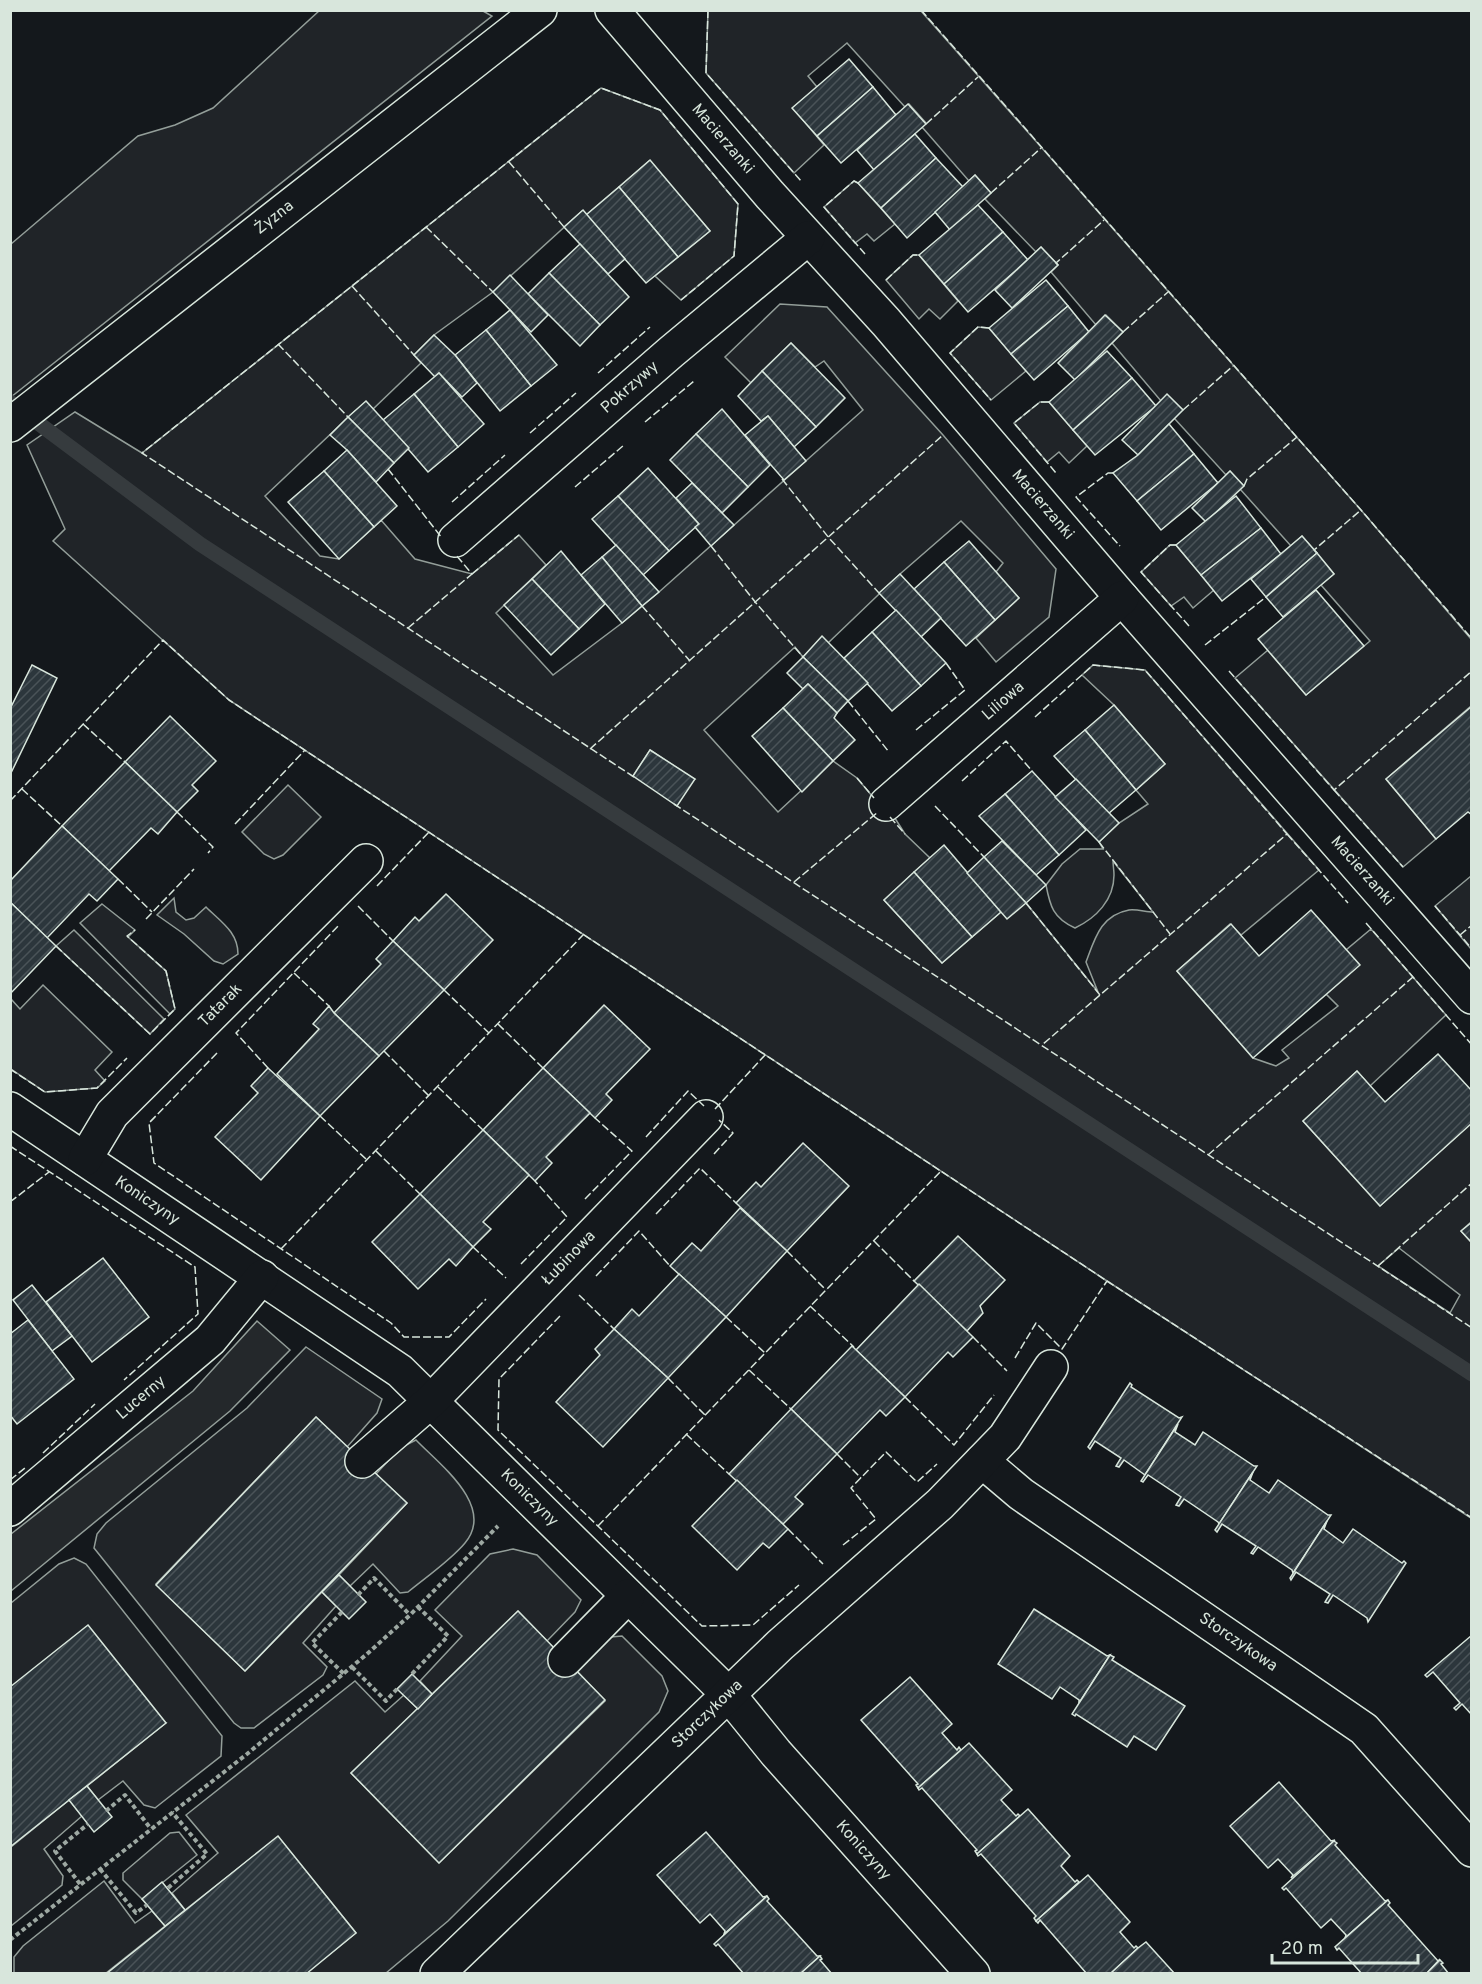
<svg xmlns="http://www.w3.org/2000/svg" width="1482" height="1984" font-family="Overpass,sans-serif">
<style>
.grass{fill:#202428;stroke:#939e99;stroke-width:1.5;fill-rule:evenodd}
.parking{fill:#24282b;stroke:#939e99;stroke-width:1.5}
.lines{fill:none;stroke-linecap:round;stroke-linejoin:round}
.stream{stroke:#363b3e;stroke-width:15}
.building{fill:url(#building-hatch);stroke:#d8e6dc;stroke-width:1.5}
.minor-casing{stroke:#d8e6dc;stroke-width:36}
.path{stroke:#9da8a2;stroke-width:4;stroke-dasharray:4.5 3;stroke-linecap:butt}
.minor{stroke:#14181c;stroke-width:33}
.fence{stroke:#d8e6dc;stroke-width:1.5;stroke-dasharray:8 3;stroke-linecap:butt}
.labels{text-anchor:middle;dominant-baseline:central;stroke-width:4.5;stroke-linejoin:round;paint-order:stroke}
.street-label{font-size:16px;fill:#d8e6dc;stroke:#14181c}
</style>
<defs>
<pattern id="building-hatch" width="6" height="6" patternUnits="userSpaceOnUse" patternTransform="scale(1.5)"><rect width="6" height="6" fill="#2c363c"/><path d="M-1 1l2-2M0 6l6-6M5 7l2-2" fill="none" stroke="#4a5358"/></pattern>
</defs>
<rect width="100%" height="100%" fill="#14181c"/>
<g class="grass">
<path d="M483,11L492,16L11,397V244L138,136L175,125L213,108L319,11Z"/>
<path d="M708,11H921L1361,510L1471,639V706L1386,779L1436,839L1403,867L1235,678L1268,650L1306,695L1370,641L1321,585L1334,574L1302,536L1291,546L1240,489L1243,485L1230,471L1226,475L1174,418L1182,409L1167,395L1161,401L1112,343L1123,332L1106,315L1096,325L1051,272L1058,265L1041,247L1036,252L985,199L991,193L975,175L969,181L922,127L926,123L909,104L905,107L847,43L808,76L817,87L793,108L824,145L794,173L706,73Z"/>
<path d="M601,88L660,110L738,204L734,256L681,300L655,276L710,231L649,161L586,215L582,211L493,292L434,335L414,355L421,363L373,409L355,411L265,496L320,556L339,559L381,520L415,559L472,574L519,535L546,565L496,613L553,675L622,623L659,592L863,410L824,361L815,367L791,343L751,383L725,357L780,304L827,307L943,435L1056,569L1049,617L996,662L976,638L1019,598L996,572L1003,563L961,521L900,574L828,643L822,637L803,657L795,647L704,730L778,812L833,761L857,778L882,808L886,804L905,834L930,858L884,900L942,963L1001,912L1026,903L1098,992L1086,962C1095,938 1101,915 1129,910C1137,909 1146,912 1153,912L1113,861C1113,865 1114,870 1114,875C1114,900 1096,918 1075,928C1053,918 1050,906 1046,885L1062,864L1080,849H1103L1099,842L1119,823L1148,804L1136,790L1165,764L1114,705L1082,675L1093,665L1145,670L1319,870L1241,935L1230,924L1177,971L1253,1058L1276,1066L1289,1058L1282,1050L1338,1006L1326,994L1346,950L1371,929L1446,1015L1370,1086L1357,1071L1303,1121L1380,1206L1471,1123V1222L1461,1231L1472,1243L1471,1518L1107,1281L229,700L53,541L65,529L27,445L75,412L142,453ZM650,750L694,779L633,776ZM1399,1248L1460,1295L1450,1313L1378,1266Z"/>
<path d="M854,181L858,183L895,224L874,241L867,234L855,243L824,207Z"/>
<path d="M913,255H919L958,301L940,319L929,309L919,319L886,280Z"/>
<path d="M978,327L989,328L1026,371L991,400L950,353Z"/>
<path d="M1040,402H1049L1087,446L1069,463L1059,452L1047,462L1014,423Z"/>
<path d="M1170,545H1176L1214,590L1193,608L1184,597L1171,606L1141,572Z"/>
<path d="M288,785L321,817L283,855L274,859L264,854L242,832Z"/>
<path d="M1471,876V949L1435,906Z"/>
<path d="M174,898L176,912L186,920L194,918L206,907C221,922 238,932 238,954L223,964L214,961L184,934L157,915Z"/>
<path d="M102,904L135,930L128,937L166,971L175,1009L170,1014L80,923Z"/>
<path d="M74,930L164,1019L150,1034L56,946Z"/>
<path d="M43,985L112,1052L95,1070L105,1081L97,1088L45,1092L11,1069V999L20,1009Z"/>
<path d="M306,1347L382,1399L377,1413L347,1447L316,1417L156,1584L245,1671L322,1592L336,1606L303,1643L327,1667L323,1675L254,1728H241L234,1723L94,1548L97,1534L106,1523L247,1408Z"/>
<path d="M416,1440C439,1464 496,1506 465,1543C451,1560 425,1578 408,1592L400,1593L373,1564L350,1586L339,1575L407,1503L376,1474L400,1448Z"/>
<path d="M513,1549L537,1555L581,1600L575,1612L547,1641L518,1611L432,1694L420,1681L462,1636L435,1610L490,1554Z"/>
<path d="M74,1558L86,1564L222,1736L221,1756L155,1808L144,1805L123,1781L98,1800L87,1786L166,1723L11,1687V1603L59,1564Z"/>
<path d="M622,1636L662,1676L668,1691L659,1712L448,1921L386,1973H306L356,1933L278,1837L185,1910L172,1893L218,1853L186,1815L355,1681L385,1712L404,1695L418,1709L351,1773L439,1863L605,1701L575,1669L611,1637Z"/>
<path d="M69,1800L82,1816L44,1849L63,1876L62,1885L11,1926V1847Z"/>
<path d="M179,1832L197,1855L142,1899L123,1880V1873L170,1833Z"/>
<path d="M104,1881L135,1923L152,1911L165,1926L106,1973H14V1957L23,1946Z"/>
</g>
<path class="parking" d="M257,1321L290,1350L230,1411L11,1591V1534L193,1391Z"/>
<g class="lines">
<path class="stream" d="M10,402L200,544L1472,1374"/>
</g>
<g class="building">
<path d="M849,59L873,87L817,136L792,108Z"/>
<path d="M873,87L896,115L841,163L817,136Z"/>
<path d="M908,104L926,124L874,170L857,150Z"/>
<path d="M915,134L936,158L881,208L858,183Z"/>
<path d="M936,158L963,187L907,238L881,208Z"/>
<path d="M650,160L710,231L678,257L619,187Z"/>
<path d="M975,175L991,193L950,230L935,212Z"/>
<path d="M619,187L678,257L646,283L586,215Z"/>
<path d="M978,205L1003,232L944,284L919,255Z"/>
<path d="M583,210L625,259L608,274L564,227Z"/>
<path d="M1003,232L1028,260L968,312L944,284Z"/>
<path d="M580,244L629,297L600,325L549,273Z"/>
<path d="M1041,247L1058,265L1012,308L995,290Z"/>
<path d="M549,273L600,325L580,346L528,294Z"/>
<path d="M510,275L548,315L531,332L493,292Z"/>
<path d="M1046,280L1068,306L1011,354L989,328Z"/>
<path d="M1068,306L1089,332L1034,380L1011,354Z"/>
<path d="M510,310L557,365L531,386L486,330Z"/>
<path d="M1105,315L1123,332L1075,380L1058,363Z"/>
<path d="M486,330L531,386L500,411L455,355Z"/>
<path d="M434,335L455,355L477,383L462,397L439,373L435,377L414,355Z"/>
<path d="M791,343L845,398L816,427L762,371Z"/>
<path d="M1107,351L1132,378L1073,430L1049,402Z"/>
<path d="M762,371L816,427L794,447L768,416L761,421L738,396Z"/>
<path d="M439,373L484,424L458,447L414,394Z"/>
<path d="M1132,378L1156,406L1095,455L1073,430Z"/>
<path d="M414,394L458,447L428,472L383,420Z"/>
<path d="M1167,394L1183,410L1138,455L1122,440Z"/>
<path d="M366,401L409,448L394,463L348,417Z"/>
<path d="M722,409L770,465L748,487L696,434Z"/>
<path d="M768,416L806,461L784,480L745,435Z"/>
<path d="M348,417L394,463L376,482L347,450L330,435Z"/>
<path d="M1169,424L1194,454L1137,501L1113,473L1138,455Z"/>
<path d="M696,434L748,487L722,513L670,460Z"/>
<path d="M347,450L397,506L374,527L324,471Z"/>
<path d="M1194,454L1218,483L1161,530L1137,501Z"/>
<path d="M648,468L699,524L669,551L618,496Z"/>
<path d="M324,471L374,527L339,559L288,502Z"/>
<path d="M1230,471L1244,486L1206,522L1192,508Z"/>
<path d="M692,483L734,525L711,546L695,527L699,524L676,498Z"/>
<path d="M618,496L669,551L643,575L592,519Z"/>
<path d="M1236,496L1261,528L1201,575L1176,545Z"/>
<path d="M1261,528L1281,554L1222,601L1201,575Z"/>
<path d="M1302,536L1317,553L1266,597L1251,579Z"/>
<path d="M969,541L1019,598L995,620L944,562Z"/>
<path d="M616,545L659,592L642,606L602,557Z"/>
<path d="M561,551L605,604L579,629L532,579Z"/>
<path d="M1317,553L1334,574L1283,617L1266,597Z"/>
<path d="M602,557L642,606L622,623L581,575Z"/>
<path d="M944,562L995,620L966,646L914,589Z"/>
<path d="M900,574L941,618L921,637L879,593Z"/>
<path d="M532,579L579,629L551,655L504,605Z"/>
<path d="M1316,590L1364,646L1306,695L1258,639Z"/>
<path d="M896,610L946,663L921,686L872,632Z"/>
<path d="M872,632L921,686L892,711L844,658Z"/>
<path d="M822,636L868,683L848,701L803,657Z"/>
<path d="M803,657L848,701L837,713L808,684L803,689L787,673Z"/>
<path d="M32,665L57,678L10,775V709Z"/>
<path d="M808,684L837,713L834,718L855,740L833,761L783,708Z"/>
<path d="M1114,705L1165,764L1136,790L1085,730Z"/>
<path d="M1472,706V815L1468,812L1436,839L1386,779Z"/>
<path d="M783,708L833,761L802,792L752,736Z"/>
<path d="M170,716L216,761L192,785L198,791L177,812L125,762Z"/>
<path d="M1085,730L1136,790L1108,814L1054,756Z"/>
<path d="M650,750L695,779L677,806L633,776Z"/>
<path d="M125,762L177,812L158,834L151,828L109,871L62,826Z"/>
<path d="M1032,771L1086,830L1059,855L1005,794Z"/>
<path d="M1076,779L1119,823L1099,842L1055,797Z"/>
<path d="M1005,794L1059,855L1036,875L979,816Z"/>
<path d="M62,826L118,879L97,901L89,894L47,938L10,902V881Z"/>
<path d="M1002,841L1046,885L1026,903L984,857Z"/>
<path d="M944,845L1001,912L972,937L914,872Z"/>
<path d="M984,857L1026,903L1007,919L967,873Z"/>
<path d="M914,872L972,937L942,963L884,900Z"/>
<path d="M446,894L493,940L444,990L393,941L415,917L419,921Z"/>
<path d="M10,902L56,946L10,994Z"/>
<path d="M1311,910L1360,965L1253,1058L1177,971L1231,924L1259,956Z"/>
<path d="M393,941L444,990L379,1056L334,1013L381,964L376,959Z"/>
<path d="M604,1005L650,1049L606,1094L612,1100L595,1118L543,1068Z"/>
<path d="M329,1006L334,1013L379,1056L320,1116L277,1074L319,1029L313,1024Z"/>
<path d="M1438,1054L1472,1091V1123L1380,1206L1303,1121L1357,1071L1385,1102Z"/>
<path d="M268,1068L320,1116L261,1180L215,1137L258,1093L251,1086Z"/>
<path d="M543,1068L590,1113L546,1157L552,1163L535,1181L483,1130Z"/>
<path d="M483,1130L529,1175L483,1222L491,1229L473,1247L420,1194Z"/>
<path d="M803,1143L849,1186L787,1251L736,1203L756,1182L761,1187Z"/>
<path d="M420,1194L473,1247L456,1266L449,1259L418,1289L372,1242Z"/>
<path d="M740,1208L787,1251L726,1317L670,1266L692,1243L701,1251Z"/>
<path d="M1472,1222V1243L1461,1231Z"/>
<path d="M958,1236L1005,1280L980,1306L983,1313L967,1331L914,1281Z"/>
<path d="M103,1258L149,1317L92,1362L46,1302Z"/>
<path d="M679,1274L726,1317L668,1378L614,1329L632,1309L639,1316Z"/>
<path d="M919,1284L973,1337L953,1357L948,1352L905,1397L856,1350Z"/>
<path d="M32,1285L72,1336L52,1351L13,1300Z"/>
<path d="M28,1320L74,1379L17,1424L10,1415V1334Z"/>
<path d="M614,1329L668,1378L603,1447L556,1402L600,1355L595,1349Z"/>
<path d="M852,1346L905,1397L886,1416L880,1410L837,1454L791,1409Z"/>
<path d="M1130,1383L1132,1385L1131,1387L1179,1418L1182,1417L1145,1475L1124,1460L1119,1467L1116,1466L1121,1458L1095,1441L1090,1449L1088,1447Z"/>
<path d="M791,1409L837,1454L795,1497L803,1504L783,1524L729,1474Z"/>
<path d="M316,1417L407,1503L245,1671L156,1585Z"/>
<path d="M1178,1424L1175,1432L1195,1445L1203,1432L1254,1466H1257L1219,1524L1218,1522L1184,1499L1179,1506L1176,1505L1181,1497L1148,1475L1143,1482L1141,1481Z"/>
<path d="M1253,1472L1250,1480L1269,1493L1278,1480L1328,1515H1331L1293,1573L1292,1570L1258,1547L1253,1554L1251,1553L1256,1546L1222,1524L1217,1532L1215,1530Z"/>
<path d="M737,1480L788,1529L769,1548L763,1543L737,1570L692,1526Z"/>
<path d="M1327,1521L1324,1529L1343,1543L1353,1529L1402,1563L1404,1561L1406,1563L1368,1622L1367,1618L1333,1595L1328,1603L1325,1602L1330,1594L1296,1572L1291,1580L1290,1578Z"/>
<path d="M339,1575L366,1602L349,1619L322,1592Z"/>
<path d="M1034,1609L1107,1656L1110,1655L1079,1703V1700L1060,1687L1052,1699L998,1664Z"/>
<path d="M518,1611L605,1700L439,1863L351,1773Z"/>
<path d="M88,1625L166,1723L10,1847V1687Z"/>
<path d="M1472,1635V1715L1462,1704L1456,1710L1454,1708L1460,1703L1433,1672L1427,1677L1425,1675Z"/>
<path d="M1110,1655L1114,1657L1112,1660L1185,1706L1156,1750L1134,1736L1127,1747L1076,1714L1075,1716L1072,1714Z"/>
<path d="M412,1674L432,1694L418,1709L397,1689Z"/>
<path d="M910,1677L952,1724L942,1733L957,1750L959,1747L961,1750L918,1788L916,1785L918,1784L861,1720Z"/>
<path d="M969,1743L1012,1790L1001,1800L1016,1816L1018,1814L1020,1816L977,1854L975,1851L977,1850L922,1788L919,1790L918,1788Z"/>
<path d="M1279,1782L1331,1841L1335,1840L1291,1878L1293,1875L1278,1859L1268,1868L1230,1826Z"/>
<path d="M87,1786L112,1817L94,1832L69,1800Z"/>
<path d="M1028,1809L1070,1856L1061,1866L1075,1882L1077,1880L1079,1882L1036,1921L1034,1918L1036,1916L981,1854L978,1856L977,1854Z"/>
<path d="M706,1832L763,1897L767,1896L724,1934L725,1931L710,1914L700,1923L657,1875Z"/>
<path d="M278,1836L356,1933L306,1974H106Z"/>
<path d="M1334,1841L1337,1843L1335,1845L1385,1901L1388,1900L1345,1938L1346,1935L1331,1919L1321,1928L1286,1888L1284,1890L1282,1888Z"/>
<path d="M1088,1875L1130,1922L1120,1932L1134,1948L1136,1946L1138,1948L1110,1974H1087L1040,1920L1038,1923L1036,1921Z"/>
<path d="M162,1882L185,1910L165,1926L142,1899Z"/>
<path d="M767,1896L769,1899L767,1901L817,1956H820L800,1974H744L718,1944L716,1946L714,1944Z"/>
<path d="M1388,1900L1390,1903L1388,1905L1438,1961L1440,1959L1426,1974H1362L1339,1948L1337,1950L1335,1947Z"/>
<path d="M1146,1942L1175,1974H1110L1138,1948Z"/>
<path d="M820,1956L822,1959L820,1960L832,1974H800Z"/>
<path d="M1440,1960L1443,1963L1441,1964L1449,1974H1426Z"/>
</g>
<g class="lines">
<g class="minor-casing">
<g id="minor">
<path id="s1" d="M612,10L770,195L886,322L1122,598L1472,997"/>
<path id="s2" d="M10,425L540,10"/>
<path id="s3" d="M455,540L671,352L808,238"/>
<path id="s4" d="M886,804L1122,598"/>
<path id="s5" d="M10,1109L400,1371L729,1695L776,1753L973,1974"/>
<path id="s6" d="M85,1159L112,1114L366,861"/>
<path id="s7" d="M362,1461L431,1401L706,1117"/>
<path id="s8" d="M982,1461L1021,1494L1364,1729L1472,1850"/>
<path id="s9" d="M10,1509L210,1340L262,1277"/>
<path d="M565,1660L628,1596"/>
<path id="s10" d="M437,1974L780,1645L940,1504L1005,1437L1051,1367"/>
</g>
</g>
<g class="path">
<path d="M358,1595L374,1578L410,1615"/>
<path d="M342,1612L312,1643L344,1674"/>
<path d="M352,1667L386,1701L397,1689"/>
<path d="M412,1674L448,1636L418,1607"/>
<path d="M106,1811L125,1795L151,1829"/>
<path d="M100,1869L136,1913L147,1905"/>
<path d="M80,1884L55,1851L88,1824"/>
<path d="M168,1888L207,1854L172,1812"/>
<path d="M10,1940L247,1754L367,1654L410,1615L498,1526"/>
</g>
<use href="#minor" class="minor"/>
<g class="fence">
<path d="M708,10L706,73L801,181"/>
<path d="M921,10L1361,510L1472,639"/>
<path d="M926,124L978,77"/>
<path d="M509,162L564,227"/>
<path d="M858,183L854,181L824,207L865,254"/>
<path d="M991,193L1041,148"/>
<path d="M426,227L493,292"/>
<path d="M1058,265L1056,263L1104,220"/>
<path d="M886,280L913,255H919"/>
<path d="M352,286L414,355"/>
<path d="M989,328L978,327L950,353L991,400"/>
<path d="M1123,332L1168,292"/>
<path d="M278,344L348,417"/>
<path d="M598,373L650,327"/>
<path d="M1049,402H1040L1014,423L1056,473"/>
<path d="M1183,410L1233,366"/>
<path d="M645,422L694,381"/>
<path d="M530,433L576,393"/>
<path d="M388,469L442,538"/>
<path d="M1113,473H1108L1076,497L1120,546"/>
<path d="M782,479L829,538L879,593"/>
<path d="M1244,486L1247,479L1297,437"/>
<path d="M575,487L624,445"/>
<path d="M452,502L505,455"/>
<path d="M1176,545H1170L1141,572L1189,626"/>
<path d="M711,546L756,603L803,657"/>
<path d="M1317,553L1314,550L1361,510"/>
<path d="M472,574L519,535"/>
<path d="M642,606L690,661"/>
<path d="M408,628L472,574L456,555"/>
<path d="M1205,645L1266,597"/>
<path d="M1229,671L1334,790L1472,671"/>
<path d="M848,701L889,752"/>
<path d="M1035,717L1093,665L1145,670L1287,834L1042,1045"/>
<path d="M83,724L125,762"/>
<path d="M916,730L965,690L946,663"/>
<path d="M590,749L943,435"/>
<path d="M634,777L142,453L601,88L660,110L738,204L734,256L681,300"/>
<path d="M857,778L874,798"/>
<path d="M962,781L1006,741L1032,771"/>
<path d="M22,789L62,826"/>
<path d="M1334,790L1403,867"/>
<path d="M10,801L163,640L229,700L1107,1281L1472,1518"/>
<path d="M674,804L1472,1328"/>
<path d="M935,806L984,857"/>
<path d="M177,812L213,847L208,853"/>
<path d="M890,817L905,834"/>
<path d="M235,824L305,750"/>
<path d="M1287,834L1348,903"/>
<path d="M1099,842L1170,934"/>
<path d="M118,879L152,912"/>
<path d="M794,882L878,812"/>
<path d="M377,886L429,832"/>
<path d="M1026,903L1100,995"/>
<path d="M358,906L393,941"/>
<path d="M1435,906L1472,949"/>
<path d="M146,919L194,869"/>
<path d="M1366,923L1472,1045"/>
<path d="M1460,935L1472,925"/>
<path d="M56,946L150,1034L175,1009L166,971L127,936L135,930"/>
<path d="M294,973L329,1006"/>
<path d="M444,990L489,1033"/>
<path d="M498,1024L543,1068"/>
<path d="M384,1051L429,1096"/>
<path d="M217,1053L149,1123L154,1163L391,1323L404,1337H449L486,1299"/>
<path d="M268,1068L236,1033L340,924"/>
<path d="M10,1069L45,1092L97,1088L127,1058"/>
<path d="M438,1087L483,1130"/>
<path d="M715,1109L766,1054"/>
<path d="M320,1116L367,1160"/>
<path d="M646,1137L688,1091L704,1106"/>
<path d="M10,1146L195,1267L198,1314L124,1380"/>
<path d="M376,1151L420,1194"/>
<path d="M714,1154L733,1133L719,1120"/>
<path d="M1208,1155L1413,977"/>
<path d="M585,1199L632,1151L595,1118"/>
<path d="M10,1202L49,1172"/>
<path d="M656,1214L700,1168L736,1203"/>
<path d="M874,1241L914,1281"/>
<path d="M473,1247L506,1278"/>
<path d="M281,1249L584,934"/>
<path d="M787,1251L826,1290"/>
<path d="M521,1264L567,1217L535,1181"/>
<path d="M1378,1266L1472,1183"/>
<path d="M596,1276L639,1231L670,1266"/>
<path d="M579,1295L614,1329"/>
<path d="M810,1306L854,1347"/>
<path d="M560,1316L499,1379L498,1430L702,1626L753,1625L799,1585"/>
<path d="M726,1317L765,1353"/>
<path d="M973,1337L1007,1371"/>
<path d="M1015,1358L1036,1323L1062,1349L1107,1281"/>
<path d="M749,1370L791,1409"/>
<path d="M668,1378L705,1415"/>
<path d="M905,1397L954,1445L994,1395"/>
<path d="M686,1434L729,1474"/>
<path d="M43,1453L95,1404"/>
<path d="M837,1454L861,1478"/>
<path d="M10,1480L25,1468"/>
<path d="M598,1526L941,1171"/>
<path d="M788,1529L823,1564"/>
<path d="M843,1545L876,1519L851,1488L886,1452L917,1482L937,1464"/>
</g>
</g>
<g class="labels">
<g class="street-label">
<text stroke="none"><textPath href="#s1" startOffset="170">Macierzanki</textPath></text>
<text stroke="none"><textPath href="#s2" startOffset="336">Żyzna</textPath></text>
<text stroke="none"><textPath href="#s3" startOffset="232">Pokrzywy</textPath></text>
<text stroke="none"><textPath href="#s1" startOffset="656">Macierzanki</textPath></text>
<text stroke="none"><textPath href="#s4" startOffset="156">Liliowa</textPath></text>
<text stroke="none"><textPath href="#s1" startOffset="1142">Macierzanki</textPath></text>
<text stroke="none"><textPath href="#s6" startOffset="206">Tatarak</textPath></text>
<text stroke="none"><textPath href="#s5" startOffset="165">Koniczyny</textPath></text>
<text stroke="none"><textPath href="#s7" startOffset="290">Łubinowa</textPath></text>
<text stroke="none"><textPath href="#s9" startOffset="172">Lucerny</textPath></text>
<text stroke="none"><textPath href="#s5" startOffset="651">Koniczyny</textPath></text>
<text stroke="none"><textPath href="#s8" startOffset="314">Storczykowa</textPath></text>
<text stroke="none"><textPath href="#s10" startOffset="375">Storczykowa</textPath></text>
<text stroke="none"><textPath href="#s5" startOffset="1137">Koniczyny</textPath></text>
</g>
</g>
<rect width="1482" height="1984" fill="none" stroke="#d8e6dc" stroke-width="24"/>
<path d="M1272 1954v9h146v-9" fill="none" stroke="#d8e6dc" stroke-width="3"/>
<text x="1281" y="1954" font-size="18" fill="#d8e6dc" stroke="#14181c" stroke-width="4.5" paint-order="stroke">20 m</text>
</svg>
